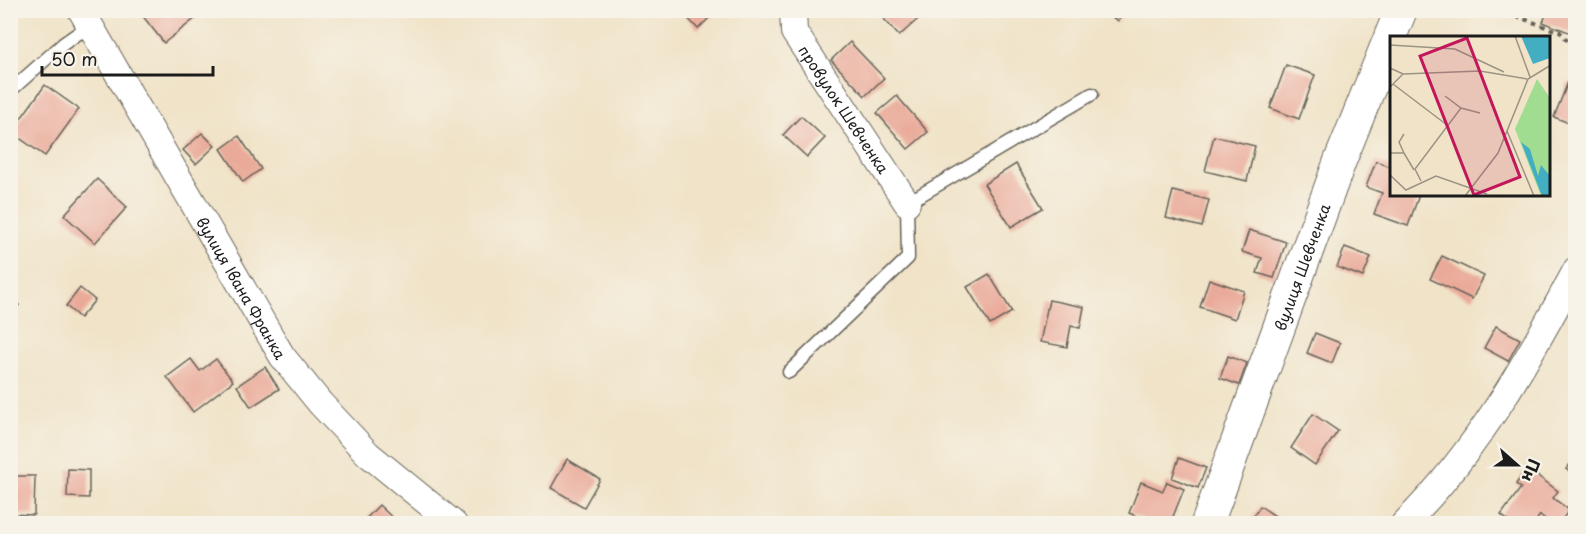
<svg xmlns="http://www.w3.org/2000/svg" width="1586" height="534" font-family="'Playpen Sans',sans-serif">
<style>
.building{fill:#eaaa9a}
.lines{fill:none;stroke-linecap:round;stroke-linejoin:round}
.service-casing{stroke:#666258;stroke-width:15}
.minor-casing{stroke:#666258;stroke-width:28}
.tertiary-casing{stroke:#666258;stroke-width:34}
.path{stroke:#666258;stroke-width:4;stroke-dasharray:4.5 4.5;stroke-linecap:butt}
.service{stroke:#fff;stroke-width:12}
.minor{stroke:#fff;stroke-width:26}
.tertiary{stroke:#fff;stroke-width:32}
.labels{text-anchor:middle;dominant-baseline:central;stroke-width:4.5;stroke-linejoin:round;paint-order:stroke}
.street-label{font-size:15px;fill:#1c1c1c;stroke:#f7f3e8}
.inset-road{fill:none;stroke:#9b9383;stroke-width:1.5}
.view{fill:#c2185b;fill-opacity:0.15;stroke:#c2185b;stroke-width:3}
.inset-edge{fill:none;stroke:#1c1c1c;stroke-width:3}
</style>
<rect width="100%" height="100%" fill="#f7f3e8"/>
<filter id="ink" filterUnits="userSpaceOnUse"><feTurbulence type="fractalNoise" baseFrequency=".0167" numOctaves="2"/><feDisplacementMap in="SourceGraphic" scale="12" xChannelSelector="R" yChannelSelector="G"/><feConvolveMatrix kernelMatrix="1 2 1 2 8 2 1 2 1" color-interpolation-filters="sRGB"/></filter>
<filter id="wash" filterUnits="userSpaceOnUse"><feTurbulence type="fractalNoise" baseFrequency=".008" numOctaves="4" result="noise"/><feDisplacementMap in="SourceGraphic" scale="24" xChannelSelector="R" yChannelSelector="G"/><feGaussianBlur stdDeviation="1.35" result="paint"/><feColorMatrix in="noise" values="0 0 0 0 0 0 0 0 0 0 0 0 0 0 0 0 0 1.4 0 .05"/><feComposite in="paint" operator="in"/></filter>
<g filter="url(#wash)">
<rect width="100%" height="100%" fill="#f0e3c8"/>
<g id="blocks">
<g class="building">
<path d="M138,10H192L197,17L164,43Z"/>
<path d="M680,10H717L698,29Z"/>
<path d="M876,10H924L926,12L899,36Z"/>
<path d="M1101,10H1124L1118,21Z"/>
<path d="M1548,10L1576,13V35L1543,22Z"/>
<path d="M850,42L884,78L865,96L831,60Z"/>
<path d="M1286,65L1315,75L1299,119L1270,108Z"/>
<path d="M1568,82L1576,85V126L1554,117Z"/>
<path d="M45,85L79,109L45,156L11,132Z"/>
<path d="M897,96L928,132L908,149L877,113Z"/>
<path d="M801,116L825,138L807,157L783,135Z"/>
<path d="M202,133L215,146L196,164L183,150Z"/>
<path d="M239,136L261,169L243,182L221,149Z"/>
<path d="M1214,136L1255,146L1247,181L1205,171Z"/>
<path d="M1376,161L1391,167V195H1419L1408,226L1374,214L1382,193L1366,187Z"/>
<path d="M1016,164L1043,208L1011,227L984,184Z"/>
<path d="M97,179L127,207L95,243L64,215Z"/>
<path d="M1173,191L1209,200L1202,227L1166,218Z"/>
<path d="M1249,230L1286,242L1274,278L1257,273L1262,258L1242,252Z"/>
<path d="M1345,247L1371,257L1363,277L1337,267Z"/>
<path d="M1442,256L1484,276L1472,299L1430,279Z"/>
<path d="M989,274L1012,312L990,325L967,287Z"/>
<path d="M1209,279L1244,291L1235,319L1200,307Z"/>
<path d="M80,288L95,300L80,318L66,306Z"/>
<path d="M10,297L19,305L10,315Z"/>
<path d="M1049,300L1084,307L1080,328L1071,326L1067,347L1040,342Z"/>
<path d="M1496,326L1520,339L1508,361L1484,348Z"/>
<path d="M1315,333L1340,343L1332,363L1307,353Z"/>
<path d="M1228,356L1247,363L1239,385L1220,378Z"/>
<path d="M191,359L200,371L216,359L233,381L193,412L167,377Z"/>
<path d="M265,367L279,389L251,407L237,386Z"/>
<path d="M1313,414L1338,431L1315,465L1291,448Z"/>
<path d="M1576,457V476L1566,469Z"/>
<path d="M1179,458L1206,468L1198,488L1172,478Z"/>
<path d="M567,459L600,479L584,507L551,488Z"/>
<path d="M1527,468L1558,491L1553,498L1569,510L1559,524H1552L1540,515L1534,524H1513L1501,515L1521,488L1516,484Z"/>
<path d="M68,469L89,470V498L67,497Z"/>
<path d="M10,476H35L34,515L10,514Z"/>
<path d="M1141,482L1163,491L1167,482L1184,489L1170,524H1155L1129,513Z"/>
<path d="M379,505L399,524H361Z"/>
<path d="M1260,506L1287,524H1249Z"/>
</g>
</g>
</g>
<g filter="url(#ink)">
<use href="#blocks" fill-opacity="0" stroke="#666258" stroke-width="1.5"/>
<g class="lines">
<g class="service-casing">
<g id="service">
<path d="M10,91L63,44L90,25"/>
<path d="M789,372L908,258L907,203L1092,94"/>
</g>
</g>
<g class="minor-casing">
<g id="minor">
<path id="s1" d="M81,10L282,356L320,403L368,454L454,524"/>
<path id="s2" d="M793,10L794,32L907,203"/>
<path d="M1404,524C1479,449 1527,362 1576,270"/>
</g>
</g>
<g class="tertiary-casing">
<g id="tertiary">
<path id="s3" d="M1207,524L1340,161L1401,10"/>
</g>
</g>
<path class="path" d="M1499,10L1560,32L1576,50"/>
<use href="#service" class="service"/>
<use href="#minor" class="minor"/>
<use href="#tertiary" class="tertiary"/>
</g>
</g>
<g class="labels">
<g class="street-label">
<text stroke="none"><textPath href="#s2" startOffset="114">провулок Шевченка</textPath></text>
<text stroke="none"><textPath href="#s3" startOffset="274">вулиця Шевченка</textPath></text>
<text stroke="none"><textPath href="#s1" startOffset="321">вулиця Івана Франка</textPath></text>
</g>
</g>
<g transform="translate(1390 36)">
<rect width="160" height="160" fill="#f0e3c8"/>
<path d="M147,43L160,62V160H151L125,93Z" fill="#a0dd91"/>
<path d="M131,0H160V22L143,28ZM131,106L140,113L148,140L151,129L160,140V160H152Z" fill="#43aec2"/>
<path class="inset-road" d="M125,0L140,41M0,9L65,13L114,36M0,32L13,38L90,35L137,43M3,48L57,89M0,51L13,38M55,60L71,72L90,77M117,95L144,160M14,98L9,106L14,117M0,117H14L24,134M0,139L16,154L46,140L97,158M31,145L25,133L71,72M75,160L108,117L138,43L161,29"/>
<path class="view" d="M77,2L130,141L84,159L30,20Z"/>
<rect width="160" height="160" class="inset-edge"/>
</g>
<rect width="1586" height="534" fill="none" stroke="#f7f3e8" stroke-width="36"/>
<g transform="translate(1517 465) rotate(111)" stroke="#f7f3e8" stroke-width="4.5" paint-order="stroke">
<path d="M0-4.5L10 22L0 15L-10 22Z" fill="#1c1c1c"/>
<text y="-9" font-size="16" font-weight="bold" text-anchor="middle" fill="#1c1c1c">Пн</text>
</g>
<path d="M42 66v9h171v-9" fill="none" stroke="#1c1c1c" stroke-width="3"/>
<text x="51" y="66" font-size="18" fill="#1c1c1c" stroke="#f7f3e8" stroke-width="4.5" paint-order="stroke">50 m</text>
</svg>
